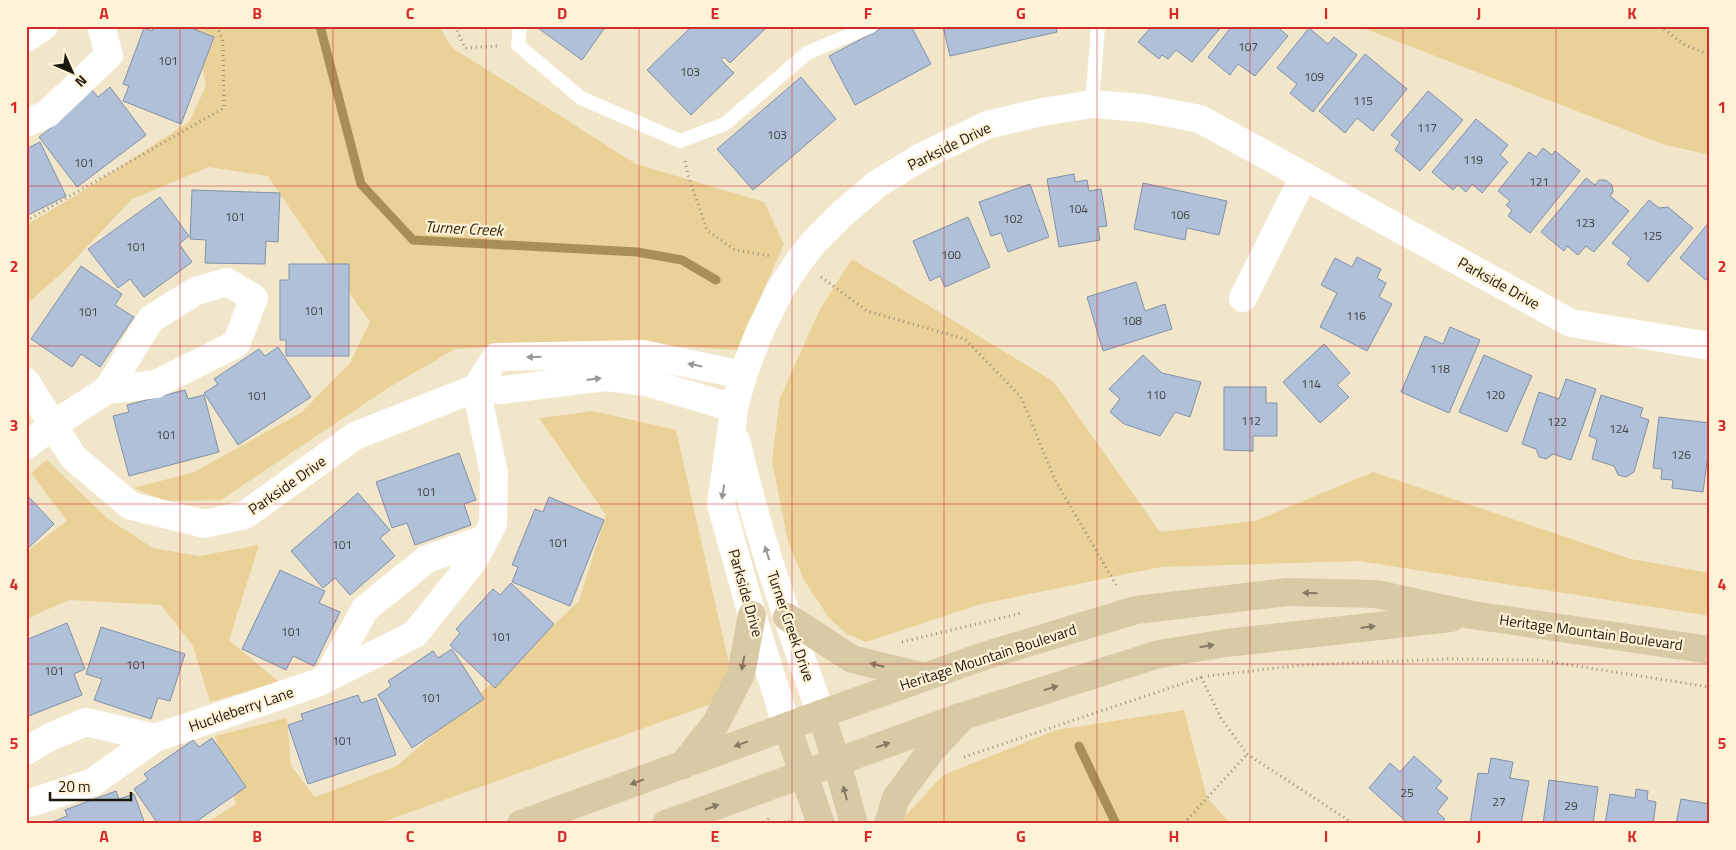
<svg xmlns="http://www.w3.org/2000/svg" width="1736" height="850" font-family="'Titillium Web',sans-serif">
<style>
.green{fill:#ead198}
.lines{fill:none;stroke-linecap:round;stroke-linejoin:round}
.stream{stroke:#a78f55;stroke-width:9}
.building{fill:#afc0d8;stroke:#8191a8}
.path{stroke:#988f7b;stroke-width:3;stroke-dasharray:1 4;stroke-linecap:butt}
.lane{stroke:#fff;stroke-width:14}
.street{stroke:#fff;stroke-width:28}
.secondary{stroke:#d7caa5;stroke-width:28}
.oneway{fill:#999793}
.oneway2{fill:#837a61}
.grid{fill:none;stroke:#d62828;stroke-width:1;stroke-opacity:0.55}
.labels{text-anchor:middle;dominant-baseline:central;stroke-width:4.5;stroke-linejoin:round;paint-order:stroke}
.number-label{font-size:12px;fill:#424240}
.street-label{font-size:15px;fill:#1d180e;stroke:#fff3d7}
.water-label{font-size:16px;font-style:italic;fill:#33280d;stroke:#fff3d7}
.neatline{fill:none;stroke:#d62828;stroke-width:2}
.grid-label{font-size:16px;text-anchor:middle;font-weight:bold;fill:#d62828}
</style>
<rect width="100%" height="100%" fill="#f2e6ca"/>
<g class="green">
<path d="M195,26H439L451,47L636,164L764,202L784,244L737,350L589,341L455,349L388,388L221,500L165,501L134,488L194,472L302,412L350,363L370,322L310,238L268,176L209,167L132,199L66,269L26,305V225L75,196L189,122L206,86Z"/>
<path d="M1358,26H1710V155L1662,144Z"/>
<path d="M852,259L1054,382L1160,532L1255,521L1373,472L1631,559L1710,573V616L1359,561L1161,567L981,604L866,642L847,634L829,618L804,580L788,542L772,461L780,398L820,309Z"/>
<path d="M593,411L676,430L736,695L377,824H205L236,804L215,736L287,718L291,766L315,797L397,766L481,693L579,601L606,515L539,418Z"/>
<path d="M47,460L108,519L153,548L199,556L259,545L229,640L279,682L210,702L193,646L161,605L69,600L26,619V552L67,521L31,473Z"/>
<path d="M1184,710L1207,798L1231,824H898L943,775L1056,730Z"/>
</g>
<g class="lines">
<g class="stream">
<path d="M320,26L361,184L413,240L637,252L682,260L716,280"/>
<path d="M1079,746L1116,824"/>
</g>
</g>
<g class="building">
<path d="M154,26H186L214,37L181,124L123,101L129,86L123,84L144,28L152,31Z"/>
<path d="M539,26H606L582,60L538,28Z"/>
<path d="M688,26H768L730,63L724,57L721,60L734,73L691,115L647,70L690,28Z"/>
<path d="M886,26H911L931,64L855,105L829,56Z"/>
<path d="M943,26H1056L1057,32L950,56Z"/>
<path d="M1152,26H1222L1192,62L1176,50L1168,59L1162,55L1159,59L1138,42Z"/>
<path d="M1232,26H1276L1288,36L1255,76L1238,64L1230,75L1208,57Z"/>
<path d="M1309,28L1328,44L1334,37L1357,55L1313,112L1290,93L1297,84L1277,68Z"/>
<path d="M1365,54L1407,89L1373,131L1357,118L1345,133L1319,111Z"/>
<path d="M801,77L836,119L753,190L717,149Z"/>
<path d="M110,87L146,135L77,187L39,137L52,127L48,122L92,90L98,97Z"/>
<path d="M1428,91L1463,120L1420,171L1395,150L1400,142L1391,135Z"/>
<path d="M1476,119L1508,145L1500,155L1508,162L1482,193L1472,184L1466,192L1458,185L1453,190L1432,172Z"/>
<path d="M40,142L66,196L26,216V149Z"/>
<path d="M1543,148L1552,155L1555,151L1580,171L1530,233L1508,216L1512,210L1506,205L1510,201L1498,191L1529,152L1536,157Z"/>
<path d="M1074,174L1075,182L1087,180L1089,191L1101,189L1107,226L1098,227L1100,240L1059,247L1047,179Z"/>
<path d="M1586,178L1595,185L1599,180H1606L1612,185L1613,192L1610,196L1629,211L1594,252L1586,246L1578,255L1567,246L1564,251L1541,232Z"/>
<path d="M1143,183L1227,201L1219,235L1187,228L1185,240L1134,229Z"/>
<path d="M1030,184L1049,237L1008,252L1001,233L991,236L979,202Z"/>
<path d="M192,190L280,193L278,242L266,241L265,264L205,263L206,240L190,239Z"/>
<path d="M160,197L189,236L179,244L192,262L144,297L130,279L118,288L88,249Z"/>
<path d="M1649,200L1659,208L1668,207L1693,228L1648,282L1627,264L1631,258L1612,243Z"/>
<path d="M968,217L990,267L945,287L940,276L930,281L913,241Z"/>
<path d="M1710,221V275L1706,280L1680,258Z"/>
<path d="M1357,257L1381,269L1377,278L1386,283L1379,297L1392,304L1367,351L1320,327L1337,293L1321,285L1335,258L1352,267Z"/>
<path d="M289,264H349V356H286V340H280V280H289Z"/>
<path d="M81,266L122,294L115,305L134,317L100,367L81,354L72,367L31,339Z"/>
<path d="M1136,282L1145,311L1165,304L1172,329L1103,351L1087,297Z"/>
<path d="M1450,327L1480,340L1449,413L1401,392L1425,336L1443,344Z"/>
<path d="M1324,344L1350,373L1337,385L1349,397L1320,423L1283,382Z"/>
<path d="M278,347L311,397L238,445L204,393L218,384L214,379L259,349L265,356Z"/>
<path d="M1143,355L1162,373L1201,382L1190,417L1175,412L1160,436L1124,424L1110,412L1120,399L1109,389Z"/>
<path d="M1484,355L1532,376L1507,432L1459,412Z"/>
<path d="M1566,379L1596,389L1571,460L1553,454L1546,459L1539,457L1536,449L1522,444L1539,392L1559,399Z"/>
<path d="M1224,387H1266V403H1277V436H1253V451L1224,450Z"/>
<path d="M185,390L188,399L204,395L219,452L129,476L113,416L129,412L127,405Z"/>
<path d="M1601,395L1643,408L1640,417L1649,420L1634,472L1626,477L1618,475L1614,466L1592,459L1597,439L1589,436Z"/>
<path d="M1659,417L1710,423V440L1703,492L1672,488L1673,480L1661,479L1662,469L1653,468Z"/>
<path d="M459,453L476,500L464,504L471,525L415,545L407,523L392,528L376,482Z"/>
<path d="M358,493L390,530L380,538L395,556L350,595L335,578L323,588L291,551Z"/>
<path d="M26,494L54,524L26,550Z"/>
<path d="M549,497L604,520L570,606L512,582L518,567L512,565L535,509L543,512Z"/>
<path d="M280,570L325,591L319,603L340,612L314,666L293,656L286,670L242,649Z"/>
<path d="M511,583L554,624L495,688L450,645L460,633L456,629L493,589L500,595Z"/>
<path d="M67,623L85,669L74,674L82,695L26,717V640Z"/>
<path d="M101,627L185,654L170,701L158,698L151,719L94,700L102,679L86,674Z"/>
<path d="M452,649L484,699L412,748L378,695L391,686L388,681L433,651L438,658Z"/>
<path d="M358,695L361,703L376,698L396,755L308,784L288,725L303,720L301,714Z"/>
<path d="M212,738L246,787L193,824H158L134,789L148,779L144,774L193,740L199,747Z"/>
<path d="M1414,756L1442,781L1436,788L1448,798L1437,812L1445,819L1441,824H1409L1369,788L1390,763L1400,772Z"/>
<path d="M1491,758L1513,762L1510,778L1529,781L1521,824H1470L1478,773L1488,774Z"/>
<path d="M1549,780L1598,787L1593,824H1543Z"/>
<path d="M1636,789L1648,791L1647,800L1656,802L1653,824H1605L1610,794L1635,798Z"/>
<path d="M116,791L119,799L134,794L145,824H52V822L67,816L65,810Z"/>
<path d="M1681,799L1710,804V824H1676Z"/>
</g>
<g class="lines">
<g class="path">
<path d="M455,26L465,48L498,46"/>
<path d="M1660,26L1685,45L1710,55"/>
<path d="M685,161L688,175L707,230L735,250L771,256"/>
<path d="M26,221L224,108L223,42L217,26"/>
<path d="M821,277L867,311L965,339L1021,397L1055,480L1118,588"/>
<path d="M902,642L1022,613"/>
<path d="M1208,676L1302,665L1450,659L1538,660L1710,687"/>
<path d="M1201,677L1221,718L1247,754L1354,824"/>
<path d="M964,757L1202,677"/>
<path d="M766,824L770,815"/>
<path d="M774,824L791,821"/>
<path d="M1191,824L1188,819L1247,754"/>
</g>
<g class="lane">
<path d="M520,26L518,45L581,98L680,141L725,124L807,53L871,26"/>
<path d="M1092,104L1098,26"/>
</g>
<g class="street">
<path d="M26,38L44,26"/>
<path d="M26,123L47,114L109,55L101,26"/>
<path d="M1243,298L1304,176"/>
<path d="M26,382L73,457L131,506L204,524L245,515L355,436L476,388L502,390L606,377L646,382L734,408"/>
<path d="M476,388L494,473L493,524L474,560L415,634L327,678L365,609L427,559L485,539"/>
<path d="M476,388L496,357L643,354L743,375"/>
<path d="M736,440C757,533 789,624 821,714"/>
<path d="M26,446L53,425L107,390L156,384L236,344L254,298L227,282L196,291L151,319L107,390"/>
<path d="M787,727L752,615L721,504L732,426L734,408L743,375L759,333L781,288L799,261L814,242L842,214L877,184L923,156L987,125L1042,112L1092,104L1143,108L1200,119L1571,323L1710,346"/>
<path d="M155,738L317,683L327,678"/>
<path d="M26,751L50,737L86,722L155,738L93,782L30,803L26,802"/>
</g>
<g class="secondary">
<path d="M787,617L852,659L925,677"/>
<path d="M821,714L838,766L854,824"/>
<path d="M787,727L821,824"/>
<path d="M683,765L716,723L741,674L752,615"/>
<path d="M521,824L821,714L984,656L1136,610L1288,592L1376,594L1472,615L1710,650"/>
<path d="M666,824L963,716L1159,654L1226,643L1451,618"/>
<path d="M888,824L896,798L929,753L960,719"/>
</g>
</g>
<defs><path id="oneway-solid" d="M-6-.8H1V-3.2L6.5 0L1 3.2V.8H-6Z" transform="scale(1.25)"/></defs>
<g class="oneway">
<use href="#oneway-solid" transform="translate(534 357) rotate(179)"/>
<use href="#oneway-solid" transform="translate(695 365) rotate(-169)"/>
<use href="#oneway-solid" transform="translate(594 379) rotate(-7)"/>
<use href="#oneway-solid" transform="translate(723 492) rotate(99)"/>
<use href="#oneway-solid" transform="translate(767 553) rotate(-108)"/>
</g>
<g class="oneway2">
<use href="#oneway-solid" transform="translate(1310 593) rotate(-179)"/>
<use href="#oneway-solid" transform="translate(1368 627) rotate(-7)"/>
<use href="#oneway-solid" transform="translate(1207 646) rotate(-10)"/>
<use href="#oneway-solid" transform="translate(743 663) rotate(101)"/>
<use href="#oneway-solid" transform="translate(877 665) rotate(-166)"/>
<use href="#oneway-solid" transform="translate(1051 688) rotate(-17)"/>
<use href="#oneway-solid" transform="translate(741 744) rotate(160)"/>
<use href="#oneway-solid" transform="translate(883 745) rotate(-20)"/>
<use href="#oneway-solid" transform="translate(637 782) rotate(160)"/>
<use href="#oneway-solid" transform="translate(845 793) rotate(-105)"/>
<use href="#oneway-solid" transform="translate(712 807) rotate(-20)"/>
</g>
<path class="grid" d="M180,26V824M333,26V824M486,26V824M639,26V824M792,26V824M944,26V824M1097,26V824M1250,26V824M1403,26V824M1556,26V824M26,186H1710M26,346H1710M26,504H1710M26,664H1710"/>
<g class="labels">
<g class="number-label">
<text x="1248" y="46">107</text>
<text x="168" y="60">101</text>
<text x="690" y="71">103</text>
<text x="1314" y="76">109</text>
<text x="1363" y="100">115</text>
<text x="1427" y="127">117</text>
<text x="777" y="134">103</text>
<text x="1473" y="159">119</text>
<text x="84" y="162">101</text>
<text x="1539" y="181">121</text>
<text x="1078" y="208">104</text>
<text x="1180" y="214">106</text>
<text x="235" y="216">101</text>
<text x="1013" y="218">102</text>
<text x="1585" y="222">123</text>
<text x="1652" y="235">125</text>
<text x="136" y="246">101</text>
<text x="951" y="254">100</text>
<text x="314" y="310">101</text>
<text x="88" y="311">101</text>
<text x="1356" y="315">116</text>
<text x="1132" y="320">108</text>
<text x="1440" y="368">118</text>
<text x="1311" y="383">114</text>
<text x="1156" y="394">110</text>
<text x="1495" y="394">120</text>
<text x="257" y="395">101</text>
<text x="1251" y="420">112</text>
<text x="1557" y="421">122</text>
<text x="1619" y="428">124</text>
<text x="166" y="434">101</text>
<text x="1681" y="454">126</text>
<text x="426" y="491">101</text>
<text x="558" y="542">101</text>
<text x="342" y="544">101</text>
<text x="291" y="631">101</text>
<text x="501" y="636">101</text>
<text x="136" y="664">101</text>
<text x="54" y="670">101</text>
<text x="431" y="697">101</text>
<text x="342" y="740">101</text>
<text x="1407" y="792">25</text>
<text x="1499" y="801">27</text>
<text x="1571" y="805">29</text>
</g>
<g class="street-label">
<text transform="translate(949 146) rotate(-26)">Parkside Drive</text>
<text transform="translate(1499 283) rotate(29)">Parkside Drive</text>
<text transform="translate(287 485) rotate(-35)">Parkside Drive</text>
<text transform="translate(746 593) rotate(74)">Parkside Drive</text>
<text transform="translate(791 626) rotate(71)">Turner Creek Drive</text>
<text transform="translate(1591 632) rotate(8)">Heritage Mountain Boulevard</text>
<text transform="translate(988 657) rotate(-18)">Heritage Mountain Boulevard</text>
<text transform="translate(241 709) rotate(-19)">Huckleberry Lane</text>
</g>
<g class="water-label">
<text transform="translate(464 228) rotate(3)">Turner Creek</text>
</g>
</g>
<rect width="1736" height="850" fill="none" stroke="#fff3d7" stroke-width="55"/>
<g transform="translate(72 72) rotate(135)" stroke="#fff3d7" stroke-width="4" paint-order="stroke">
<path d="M0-4L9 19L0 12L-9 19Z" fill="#1d180e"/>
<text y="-8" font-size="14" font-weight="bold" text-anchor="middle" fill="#1d180e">N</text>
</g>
<path d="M50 792v8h81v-8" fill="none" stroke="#1d180e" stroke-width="2.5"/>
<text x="58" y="792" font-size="15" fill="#1d180e" stroke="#fff3d7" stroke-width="4" paint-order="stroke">20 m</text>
<rect x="28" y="28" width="1680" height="794" class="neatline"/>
<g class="grid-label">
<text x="104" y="19">A</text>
<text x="257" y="19">B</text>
<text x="410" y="19">C</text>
<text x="562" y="19">D</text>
<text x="715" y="19">E</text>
<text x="868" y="19">F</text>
<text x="1021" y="19">G</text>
<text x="1174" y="19">H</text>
<text x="1326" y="19">I</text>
<text x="1479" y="19">J</text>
<text x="1632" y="19">K</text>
<text x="14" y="113">1</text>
<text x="1722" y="113">1</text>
<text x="14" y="272">2</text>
<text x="1722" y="272">2</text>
<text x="14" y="431">3</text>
<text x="1722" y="431">3</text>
<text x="14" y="590">4</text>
<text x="1722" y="590">4</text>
<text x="14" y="749">5</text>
<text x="1722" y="749">5</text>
<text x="104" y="842">A</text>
<text x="257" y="842">B</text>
<text x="410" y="842">C</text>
<text x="562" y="842">D</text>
<text x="715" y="842">E</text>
<text x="868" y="842">F</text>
<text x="1021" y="842">G</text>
<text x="1174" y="842">H</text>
<text x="1326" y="842">I</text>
<text x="1479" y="842">J</text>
<text x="1632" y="842">K</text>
</g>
</svg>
